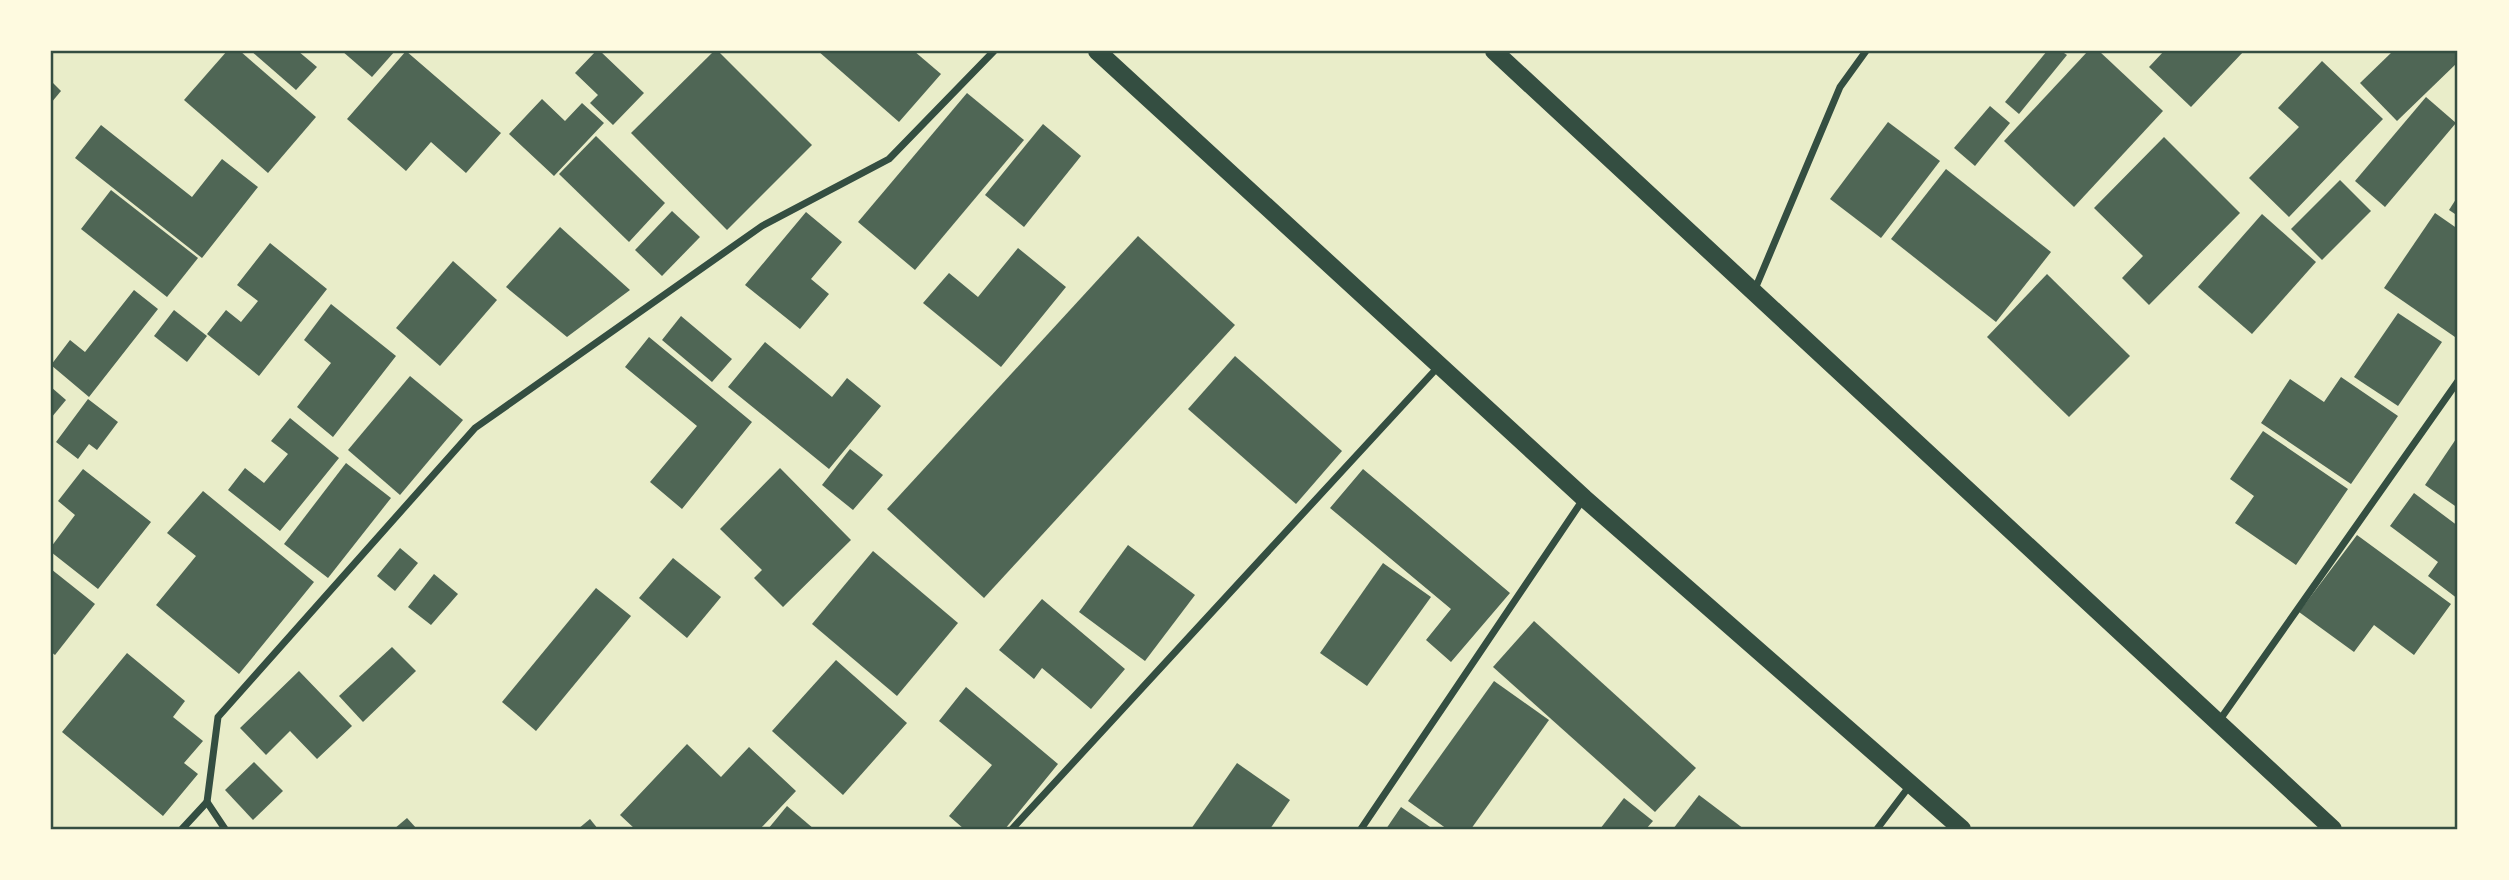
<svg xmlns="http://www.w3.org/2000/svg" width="2509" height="880" font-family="Raleway,sans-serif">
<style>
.building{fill:#4f6655}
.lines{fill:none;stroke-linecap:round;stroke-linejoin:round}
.minor{stroke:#344e41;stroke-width:7}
.primary{stroke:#344e41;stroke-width:18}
.neatline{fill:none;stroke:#344e41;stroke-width:2.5}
</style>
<rect width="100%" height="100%" fill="#e9edc9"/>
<g class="building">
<path d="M227,51H240L316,117L268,173L184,100Z"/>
<path d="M251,51H298L317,67L296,90Z"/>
<path d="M342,51H395L372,77Z"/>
<path d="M406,51L501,133L466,173L431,142L406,171L347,119Z"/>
<path d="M596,51H600L644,93L613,125L590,103L598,95L575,73Z"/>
<path d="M714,51H718L812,145L727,230L631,133Z"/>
<path d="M818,51H914L941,74L899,122Z"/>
<path d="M2047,51H2061L2067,55L2019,114L2005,102Z"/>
<path d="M2088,51H2099L2163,111L2074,207L2004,141Z"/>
<path d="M2164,51H2244L2191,107L2149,67Z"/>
<path d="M2393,51H2458V62L2397,121L2360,83Z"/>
<path d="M2322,61L2383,119L2289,217L2249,178L2299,127L2278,108Z"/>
<path d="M51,81L61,91L51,103Z"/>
<path d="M967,93L1024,140L915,270L858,222Z"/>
<path d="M2426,97L2456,123L2385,207L2355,181Z"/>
<path d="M542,99L565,121L582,103L604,123L554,176L509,134Z"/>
<path d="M1990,106L2010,123L1975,166L1954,148Z"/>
<path d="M1888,122L1940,161L1881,238L1830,199Z"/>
<path d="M1043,124L1081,156L1024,227L985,195Z"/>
<path d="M101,125L192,197L222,159L258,187L202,258L75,158Z"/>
<path d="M596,136L665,203L629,242L559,174Z"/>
<path d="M2164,137L2240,213L2149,305L2122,278L2143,256L2094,208Z"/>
<path d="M1946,169L2051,252L1996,322L1891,239Z"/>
<path d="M2340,180L2371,211L2322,260L2291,229Z"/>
<path d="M111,190L198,258L167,297L81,229Z"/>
<path d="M2458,196V216L2449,210Z"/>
<path d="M672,211L700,237L662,276L635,250Z"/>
<path d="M806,212L842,242L811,279L829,294L800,329L745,285Z"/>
<path d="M2435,213L2458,229V333L2455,337L2384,288Z"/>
<path d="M2262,214L2316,262L2252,334L2198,287Z"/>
<path d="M560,227L630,290L567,337L506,287Z"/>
<path d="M1138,236L1235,325L984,598L887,509Z"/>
<path d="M270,243L327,289L259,376L207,334L226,310L241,322L258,301L237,285Z"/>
<path d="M1018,248L1066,287L1001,367L923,303L949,273L978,297Z"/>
<path d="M453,261L497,300L440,366L396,328Z"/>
<path d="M2047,274L2130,356L2069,417L1987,337Z"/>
<path d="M134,290L158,309L89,397L51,365L70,340L85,352Z"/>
<path d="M331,304L396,356L333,437L297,407L331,363L304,340Z"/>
<path d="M174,310L207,336L187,362L154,336Z"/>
<path d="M2398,313L2442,342L2398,406L2354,377Z"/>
<path d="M681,316L732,359L712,382L662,340Z"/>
<path d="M649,337L752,422L682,509L650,482L697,426L625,367Z"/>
<path d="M765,342L832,397L847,378L881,406L829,469L728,387Z"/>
<path d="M1235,356L1342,451L1296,504L1188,409Z"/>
<path d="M410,376L463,420L400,495L348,450Z"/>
<path d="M2341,377L2398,416L2351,484L2261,423L2290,379L2324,402Z"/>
<path d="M51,387L66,400L51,418Z"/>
<path d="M88,399L118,422L97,450L89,444L78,459L56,442Z"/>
<path d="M290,418L339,458L280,531L228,490L245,468L264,483L288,454L271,441Z"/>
<path d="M2263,431L2348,489L2296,565L2235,523L2254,496L2230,479Z"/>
<path d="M2458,436V508L2425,485Z"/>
<path d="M850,449L883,475L853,510L822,485Z"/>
<path d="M346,463L391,498L328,578L284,544Z"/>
<path d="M780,468L851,540L783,607L754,578L762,570L720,529Z"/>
<path d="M83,469L151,522L98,589L51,552V547L75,515L58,501Z"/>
<path d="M1363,469L1510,593L1451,662L1426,640L1451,609L1330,508Z"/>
<path d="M203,491L314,582L239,674L156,605L196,556L167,533Z"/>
<path d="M2414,493L2458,526V599L2428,576L2438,562L2390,526Z"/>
<path d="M2357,535L2451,604L2414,655L2374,625L2354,652L2299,612Z"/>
<path d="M1128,545L1195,595L1145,661L1079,612Z"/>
<path d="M400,548L418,563L395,591L377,576Z"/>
<path d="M873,551L958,623L897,696L812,624Z"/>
<path d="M673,558L721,597L687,638L639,598Z"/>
<path d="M1383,563L1431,597L1367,686L1320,653Z"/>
<path d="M51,569L95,604L55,655L51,652Z"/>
<path d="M434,574L458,594L431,625L408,607Z"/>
<path d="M596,588L631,616L536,731L502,702Z"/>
<path d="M1042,599L1125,669L1091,709L1042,668L1034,679L999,650Z"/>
<path d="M1534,621L1696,768L1655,812L1493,667Z"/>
<path d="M392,647L416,671L363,722L339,696Z"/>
<path d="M127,653L185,701L173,717L203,741L184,763L198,774L163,816L62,732Z"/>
<path d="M836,660L907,723L843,795L772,731Z"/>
<path d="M299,671L352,726L317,759L290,731L266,755L240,728Z"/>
<path d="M1494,681L1549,720L1471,829H1447L1408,801Z"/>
<path d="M966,687L1058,764L1005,829H964L949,816L992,765L939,721Z"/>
<path d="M687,744L721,777L749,747L796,791L760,829H635L620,815Z"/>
<path d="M254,762L283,791L253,820L225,790Z"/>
<path d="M1237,763L1290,800L1270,829H1191Z"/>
<path d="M1699,795L1744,829H1673Z"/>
<path d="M1624,798L1653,821L1646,829H1600Z"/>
<path d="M787,806L814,829H768Z"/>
<path d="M1401,807L1433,829H1386Z"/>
<path d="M407,818L417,829H394Z"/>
<path d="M590,819L598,829H578Z"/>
</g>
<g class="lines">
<g class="minor">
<path d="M1755,289L1840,87L1866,51"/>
<path d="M2219,721L2458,381"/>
<path d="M207,802L225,829"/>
<path d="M182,829L207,802L218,717L475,428L762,226L889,159L994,51"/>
<path d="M1012,829L1438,367"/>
<path d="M1361,829L1584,498"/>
<path d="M1877,829L1911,784"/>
</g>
<g class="primary">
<path d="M1097,51L1584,498L1962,829"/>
<path d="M1494,51L2333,829"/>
</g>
</g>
<rect width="2509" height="880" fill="none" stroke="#fefae0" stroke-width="105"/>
<rect x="52" y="52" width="2404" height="776" class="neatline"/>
</svg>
